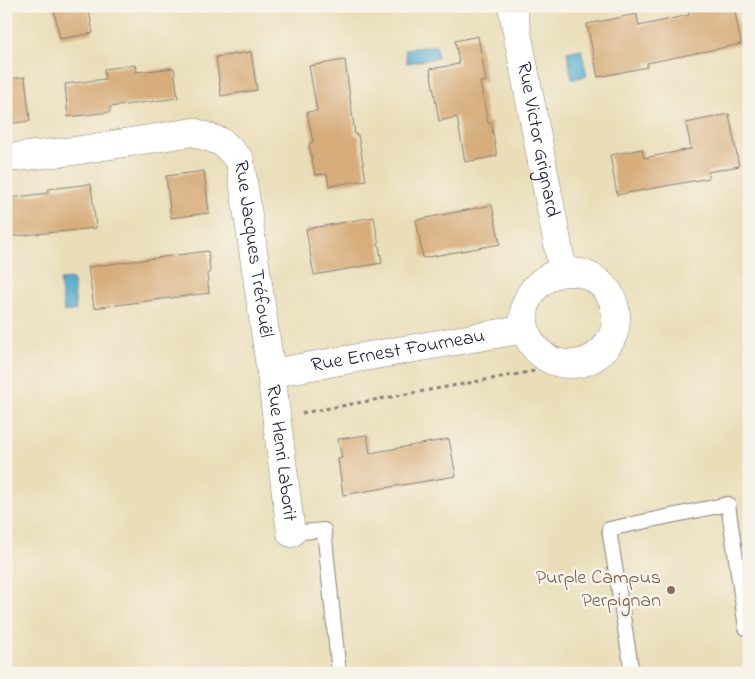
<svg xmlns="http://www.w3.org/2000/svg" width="755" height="679" font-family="'Indie Flower',sans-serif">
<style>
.water{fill:#4daacc;stroke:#386684}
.building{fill:#d7ad7c}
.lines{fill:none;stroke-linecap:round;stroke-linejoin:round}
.lane-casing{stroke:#86807a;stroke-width:16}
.street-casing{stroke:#86807a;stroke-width:29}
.path{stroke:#86807a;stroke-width:3;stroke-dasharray:4 4;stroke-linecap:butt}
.lane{stroke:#fff;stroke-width:14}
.street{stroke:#fff;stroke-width:28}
.education-dot{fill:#8d6e63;stroke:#f7f3e8;stroke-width:2}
.labels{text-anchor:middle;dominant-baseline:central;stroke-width:5;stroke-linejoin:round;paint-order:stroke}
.street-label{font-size:20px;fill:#22223b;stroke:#f7f3e8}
.education-label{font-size:20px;fill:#785e54;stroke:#f7f3e8;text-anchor:end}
</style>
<rect width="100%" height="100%" fill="#f7f3e8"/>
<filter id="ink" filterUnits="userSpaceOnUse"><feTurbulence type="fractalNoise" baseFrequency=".02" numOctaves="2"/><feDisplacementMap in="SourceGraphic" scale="10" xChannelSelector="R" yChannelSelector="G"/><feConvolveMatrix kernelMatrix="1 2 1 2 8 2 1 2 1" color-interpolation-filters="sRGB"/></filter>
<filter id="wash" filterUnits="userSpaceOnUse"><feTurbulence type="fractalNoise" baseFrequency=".0096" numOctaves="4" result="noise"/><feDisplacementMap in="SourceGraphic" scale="20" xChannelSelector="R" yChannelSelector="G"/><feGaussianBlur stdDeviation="1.12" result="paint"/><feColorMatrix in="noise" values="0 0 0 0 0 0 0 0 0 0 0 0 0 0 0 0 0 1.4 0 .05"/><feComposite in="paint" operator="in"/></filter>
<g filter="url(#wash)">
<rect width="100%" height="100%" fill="#eadeb9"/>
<g class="water">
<path d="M436,45L438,58L407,63L405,49Z"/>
<path d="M581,49L587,76L572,79L567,52Z"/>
<path d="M73,279L76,310L64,312L60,280Z"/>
</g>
<g id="blocks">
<g class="building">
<path d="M53,6H88L93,33L60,39Z"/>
<path d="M687,6H734L741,44L647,63V67L598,77L587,24L637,14L639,26L689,15Z"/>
<path d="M478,36L486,81L480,82L488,123L491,122L497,156L465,162L457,117L439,121L430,69L459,64L455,41Z"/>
<path d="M251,52L257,90L221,96L216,57Z"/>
<path d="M345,60L355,135H358L366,180L329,186L327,174L315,175L311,154L309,143L313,142L307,112L317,111L309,66Z"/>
<path d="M135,65L136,72L174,68L178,98L110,107V112L68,117L65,84L105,79L104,69Z"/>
<path d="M25,77L30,121L6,124V79Z"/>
<path d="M729,114L739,166L708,172L709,178L617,195L610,155L642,149L644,158L691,149L686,123Z"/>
<path d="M204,171L209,213L171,218L166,176Z"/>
<path d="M91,184L96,228L6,237V202H11L10,198L48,193V189Z"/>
<path d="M492,205L500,244L423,258L416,220Z"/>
<path d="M374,217L382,263L314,275L306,229Z"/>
<path d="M208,251L210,271L207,275L209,293L94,308L88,267Z"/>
<path d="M367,435L370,453L449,439L456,476L343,495L338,459L342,458L338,439Z"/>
</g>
</g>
</g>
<g filter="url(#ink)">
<use href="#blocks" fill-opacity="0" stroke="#86807a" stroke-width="1"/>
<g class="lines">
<g class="lane-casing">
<g id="lane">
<path d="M291,533L324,530L339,673"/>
<path d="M632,673L609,529L728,504L746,628H749"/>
</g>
</g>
<g class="street-casing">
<g id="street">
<path id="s1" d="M512,6L563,272"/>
<path id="s2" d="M6,158L74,151L193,132L222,142L240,160L271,373L291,533"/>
<circle cx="570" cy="318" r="46"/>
<path id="s3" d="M271,373L525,329"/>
</g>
</g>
<g class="path">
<path d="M302,413L535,371L541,354"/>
<path d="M734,673L749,671"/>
</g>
<use href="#lane" class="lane"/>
<use href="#street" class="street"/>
</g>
</g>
<circle class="education-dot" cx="671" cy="590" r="5"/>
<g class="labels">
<g class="street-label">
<text stroke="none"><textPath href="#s1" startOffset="136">Rue Victor Grignard</textPath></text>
<text stroke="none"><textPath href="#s2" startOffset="335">Rue Jacques Tréfouël</textPath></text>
<text stroke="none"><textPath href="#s3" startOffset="129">Rue Ernest Fourneau</textPath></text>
<text stroke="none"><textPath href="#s2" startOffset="541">Rue Henri Laborit</textPath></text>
</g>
<g class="education-label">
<text x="661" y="578">Purple Campus<tspan x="661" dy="23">Perpignan</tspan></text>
</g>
</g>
<rect width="755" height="679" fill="none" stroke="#f7f3e8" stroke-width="25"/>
</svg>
